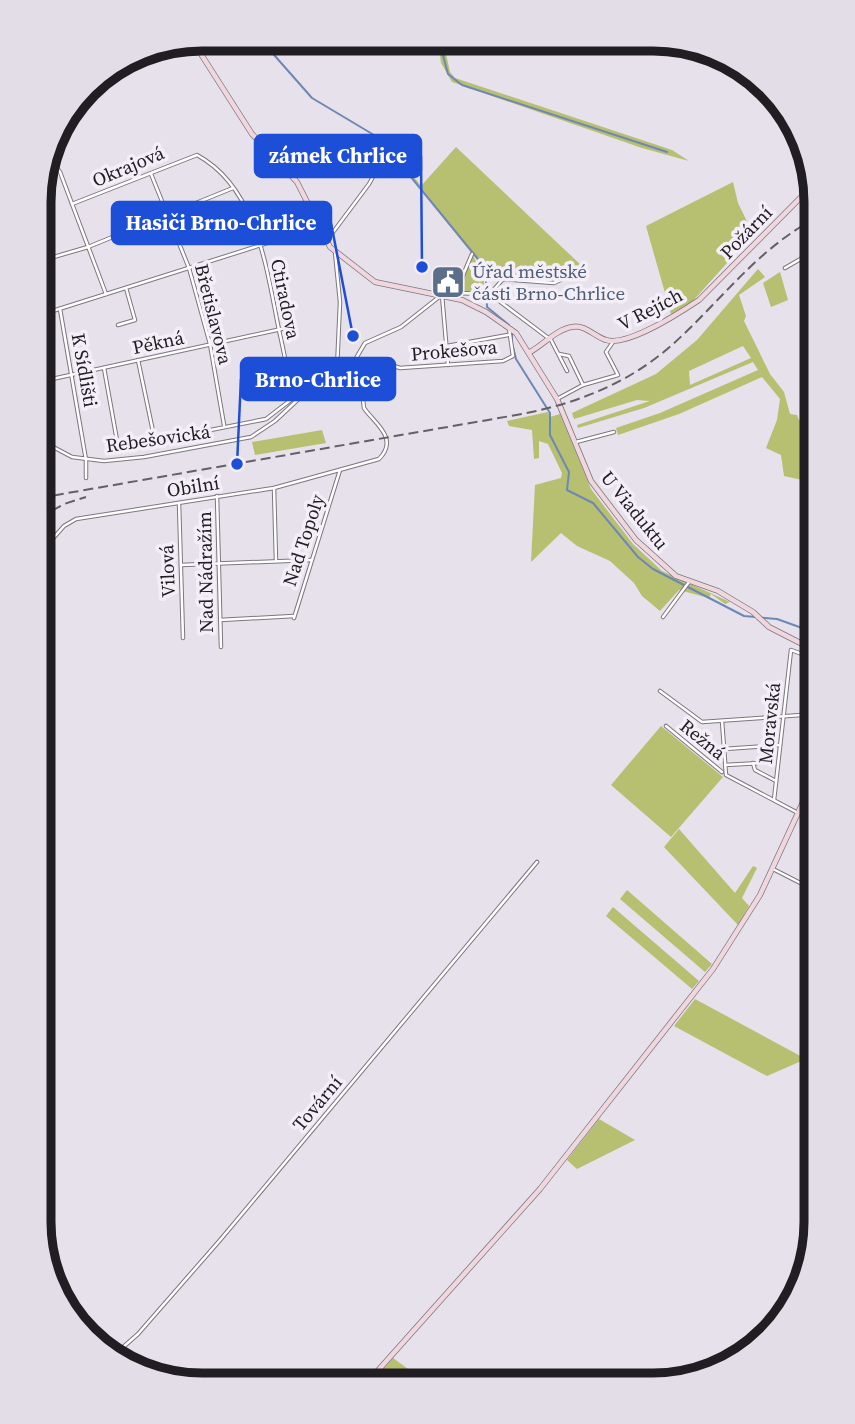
<svg xmlns="http://www.w3.org/2000/svg" width="855" height="1424" font-family="'Source Serif 4',serif">
<style>
.green{fill:#b7bf70;fill-rule:evenodd}
.lines{fill:none;stroke-linecap:round;stroke-linejoin:round}
.stream{stroke:#6e88b6;stroke-width:2}
.street-casing{stroke:#7c777f;stroke-width:4.5}
.secondary-casing{stroke:#7c777f;stroke-width:6}
.street{stroke:#fff;stroke-width:2.5}
.secondary{stroke:#efd7dd;stroke-width:4.5}
.rail{stroke:#636066;stroke-width:2;stroke-dasharray:10 5;stroke-linecap:butt}
.labels{text-anchor:middle;dominant-baseline:central;stroke-width:7;stroke-linejoin:round;paint-order:stroke}
.street-label{font-size:19px;fill:#201e22;stroke:#f4eef8}
.service-label{font-size:19px;fill:#4e5e75;stroke:#f4eef8;text-anchor:start}
.rim{fill:none;stroke:#201e22;stroke-width:9}
.leader{fill:none;stroke:#1d4ed8;stroke-width:2.5}
.callout-dot{fill:#1d4ed8;stroke:#f4eef8;stroke-width:2.5}
.callout{fill:#1d4ed8;stroke:#1d4ed8;stroke-width:2.5}
.callout-label{font-size:21px;text-anchor:middle;font-weight:bold;fill:#fff}
</style>
<rect width="100%" height="100%" fill="#e6e1eb"/>
<g class="green">
<path d="M438,40H443L450,72L455,78L672,150L689,161L642,148L452,82L441,63Z"/>
<path d="M456,147L583,267L562,280L554,281L502,277L485,270L399,163L401,160L421,186Z"/>
<path d="M733,182L738,203L753,234L692,302L671,314L646,226Z"/>
<path d="M472,254L483,274L485,293L459,291Z"/>
<path d="M758,269L765,277L739,295L746,316L744,321L770,374L784,392L790,414L797,415L799,420L812,418L811,411H816V483L784,476L781,455L766,448L777,420L780,399L762,377L679,414L618,435L616,428L660,413L758,370L753,362L644,408L578,428L577,425L650,401L637,400L574,419L572,413L656,374L697,340ZM743,346L751,358L690,385L689,371Z"/>
<path d="M780,272L788,300L771,307L763,283Z"/>
<path d="M548,412L550,417L560,414L591,489L633,544L662,571L730,602L725,604L711,594L709,598L679,590L660,611L642,596L634,583L610,561L577,546L561,533L531,562L535,485L561,478L562,473L548,444L539,441V458L534,459L532,430L509,426L507,421Z"/>
<path d="M322,430L326,443L255,455L252,442Z"/>
<path d="M661,726L723,777L671,837L611,785Z"/>
<path d="M679,829L735,893L753,866L757,868L742,898L749,906L738,925L664,847Z"/>
<path d="M627,890L712,964L705,972L620,899Z"/>
<path d="M613,907L699,981L692,989L606,916Z"/>
<path d="M695,999L806,1059L767,1076L674,1026Z"/>
<path d="M599,1119L635,1140L577,1169L567,1160Z"/>
<path d="M393,1358L430,1385H370Z"/>
</g>
<g class="lines">
<g class="stream">
<path d="M260,39L312,98L374,135L388,149L478,259L486,281L487,307L509,325"/>
<path d="M439,40L448,74L462,85L667,152"/>
<path d="M512,342V334"/>
<path d="M513,347L516,359L550,413V435L569,472L567,490L593,503L638,557L653,569L744,616L777,619L816,633"/>
</g>
<g class="street-casing">
<g id="street">
<path d="M49,157L60,172L106,294"/>
<path d="M151,174L189,268L210,344L224,425"/>
<path d="M72,204L197,155C256,187 266,265 278,325C283,349 289,374 292,399L266,419L155,441L138,360"/>
<path d="M328,239L369,184L387,152"/>
<path d="M335,252L340,302L337,369L342,386"/>
<path d="M40,261L88,247L233,188"/>
<path d="M785,268L816,250"/>
<path d="M455,293L490,294L503,279L554,283L585,268"/>
<path d="M455,294L472,254"/>
<path d="M490,294L551,340L567,371"/>
<path d="M442,295L448,365"/>
<path d="M60,309L86,460V478"/>
<path d="M40,315L318,227"/>
<path d="M118,325L135,320L126,288"/>
<path d="M447,346L508,335"/>
<path d="M559,354L569,356L583,385"/>
<path d="M355,361L376,360L400,368L503,361L513,356L509,328"/>
<path d="M104,368L118,446"/>
<path d="M43,381L295,326"/>
<path d="M291,390L315,387"/>
<path d="M557,399L583,385L618,375L606,352L613,342"/>
<path d="M40,440L72,457L104,461L144,457L251,437L275,421L306,392L352,365L365,343L401,327L439,297"/>
<path d="M576,442L614,432"/>
<path d="M274,488L276,561"/>
<path d="M217,496L221,647"/>
<path d="M179,503L183,638"/>
<path d="M41,552L64,526L76,519L274,488L379,459C400,438 373,422 364,408L359,367L355,361"/>
<path d="M181,565L311,560"/>
<path d="M663,617L689,582"/>
<path d="M294,618L340,470"/>
<path d="M220,620L294,616"/>
<path d="M660,691L702,722L816,714"/>
<path d="M722,721L726,775L798,813"/>
<path d="M666,726L722,772"/>
<path d="M724,749L780,745"/>
<path d="M753,763L755,770L776,781"/>
<path d="M725,765L761,763"/>
<path d="M774,800L791,650L816,659"/>
<path d="M773,869L816,891"/>
<path d="M113,1356L138,1334L221,1239L537,862"/>
</g>
</g>
<g class="secondary-casing">
<g id="secondary">
<path d="M192,40L252,134L297,182L330,247L375,282L462,300L486,312L516,333L557,399L591,481L636,540L676,576L718,591L753,612L769,627L816,651"/>
<path d="M46,161L121,62"/>
<path d="M530,352C543,345 557,329 572,327C585,324 595,337 606,340C627,347 681,312 699,300L813,185"/>
<path d="M365,1385L540,1189L713,969L760,895L816,774"/>
</g>
</g>
<use href="#street" class="street"/>
<use href="#secondary" class="secondary"/>
<g class="rail">
<path d="M39,498L522,414C578,403 629,383 672,345C721,301 757,249 816,218"/>
<path d="M39,518L64,504L86,497"/>
</g>
</g>
<defs>
<g id="civic-square" transform="scale(1.75)"><rect x="-9" y="-9" width="18" height="18" rx="4" fill="#5c6f8a" stroke="#f4eef8"/><path d="M-.6-6.5H3V-4.5H.6V-3L4-1V1h2V6H-6V1h2V-1L-.6-3ZM-1.2 2.5V6h2.4V2.5Z" fill="#fff"/></g>
</defs>
<g fill-rule="evenodd">
<use href="#civic-square" x="448" y="282"/>
</g>
<g class="labels">
<g class="street-label">
<text transform="translate(128 166) rotate(-23)">Okrajová</text>
<text transform="translate(746 232) rotate(-46)">Požární</text>
<text transform="translate(286 299) rotate(78)">Ctiradova</text>
<text transform="translate(650 309) rotate(-27)">V Rejích</text>
<text transform="translate(214 314) rotate(76)">Břetislavova</text>
<text transform="translate(158 342) rotate(-12)">Pěkná</text>
<text transform="translate(454 350) rotate(-5)">Prokešova</text>
<text transform="translate(85 370) rotate(80)">K Sídlišti</text>
<text transform="translate(158 438) rotate(-8)">Rebešovická</text>
<text transform="translate(193 486) rotate(-9)">Obilní</text>
<text transform="translate(635 510) rotate(51)">U Viaduktu</text>
<text transform="translate(303 540) rotate(-72)">Nad Topoly</text>
<text transform="translate(167 571) rotate(-92)">Vilová</text>
<text transform="translate(205 572) rotate(-91)">Nad Nádražím</text>
<text transform="translate(769 723) rotate(-84)">Moravská</text>
<text transform="translate(703 739) rotate(39)">Režná</text>
<text transform="translate(317 1103) rotate(-50)">Tovární</text>
</g>
<g class="service-label">
<text x="472" y="271">Úřad městské<tspan x="472" dy="22">části Brno-Chrlice</tspan></text>
</g>
</g>
<path d="M0 0H855V1424H0ZM202 51H653A151 151 0 0 1 804 202V1222A151 151 0 0 1 653 1373H202A151 151 0 0 1 51 1222V202A151 151 0 0 1 202 51Z" fill="#e3dde7" fill-rule="evenodd"/>
<path class="rim" d="M202 51H653A151 151 0 0 1 804 202V1222A151 151 0 0 1 653 1373H202A151 151 0 0 1 51 1222V202A151 151 0 0 1 202 51Z"/>
<path class="leader" d="M422 267L421 156M353 336L331 223M237 464L241 379"/>
<g class="callout-dot">
<circle cx="422" cy="267" r="7"/>
<circle cx="353" cy="336" r="7"/>
<circle cx="237" cy="464" r="7"/>
</g>
<g class="callout">
<rect x="255" y="135" width="166" height="42" rx="7"/>
<rect x="112" y="202" width="219" height="42" rx="7"/>
<rect x="241" y="358" width="154" height="42" rx="7"/>
</g>
<g class="callout-label">
<text x="338" y="163">zámek Chrlice</text>
<text x="221" y="230">Hasiči Brno-Chrlice</text>
<text x="318" y="387">Brno-Chrlice</text>
</g>
</svg>
